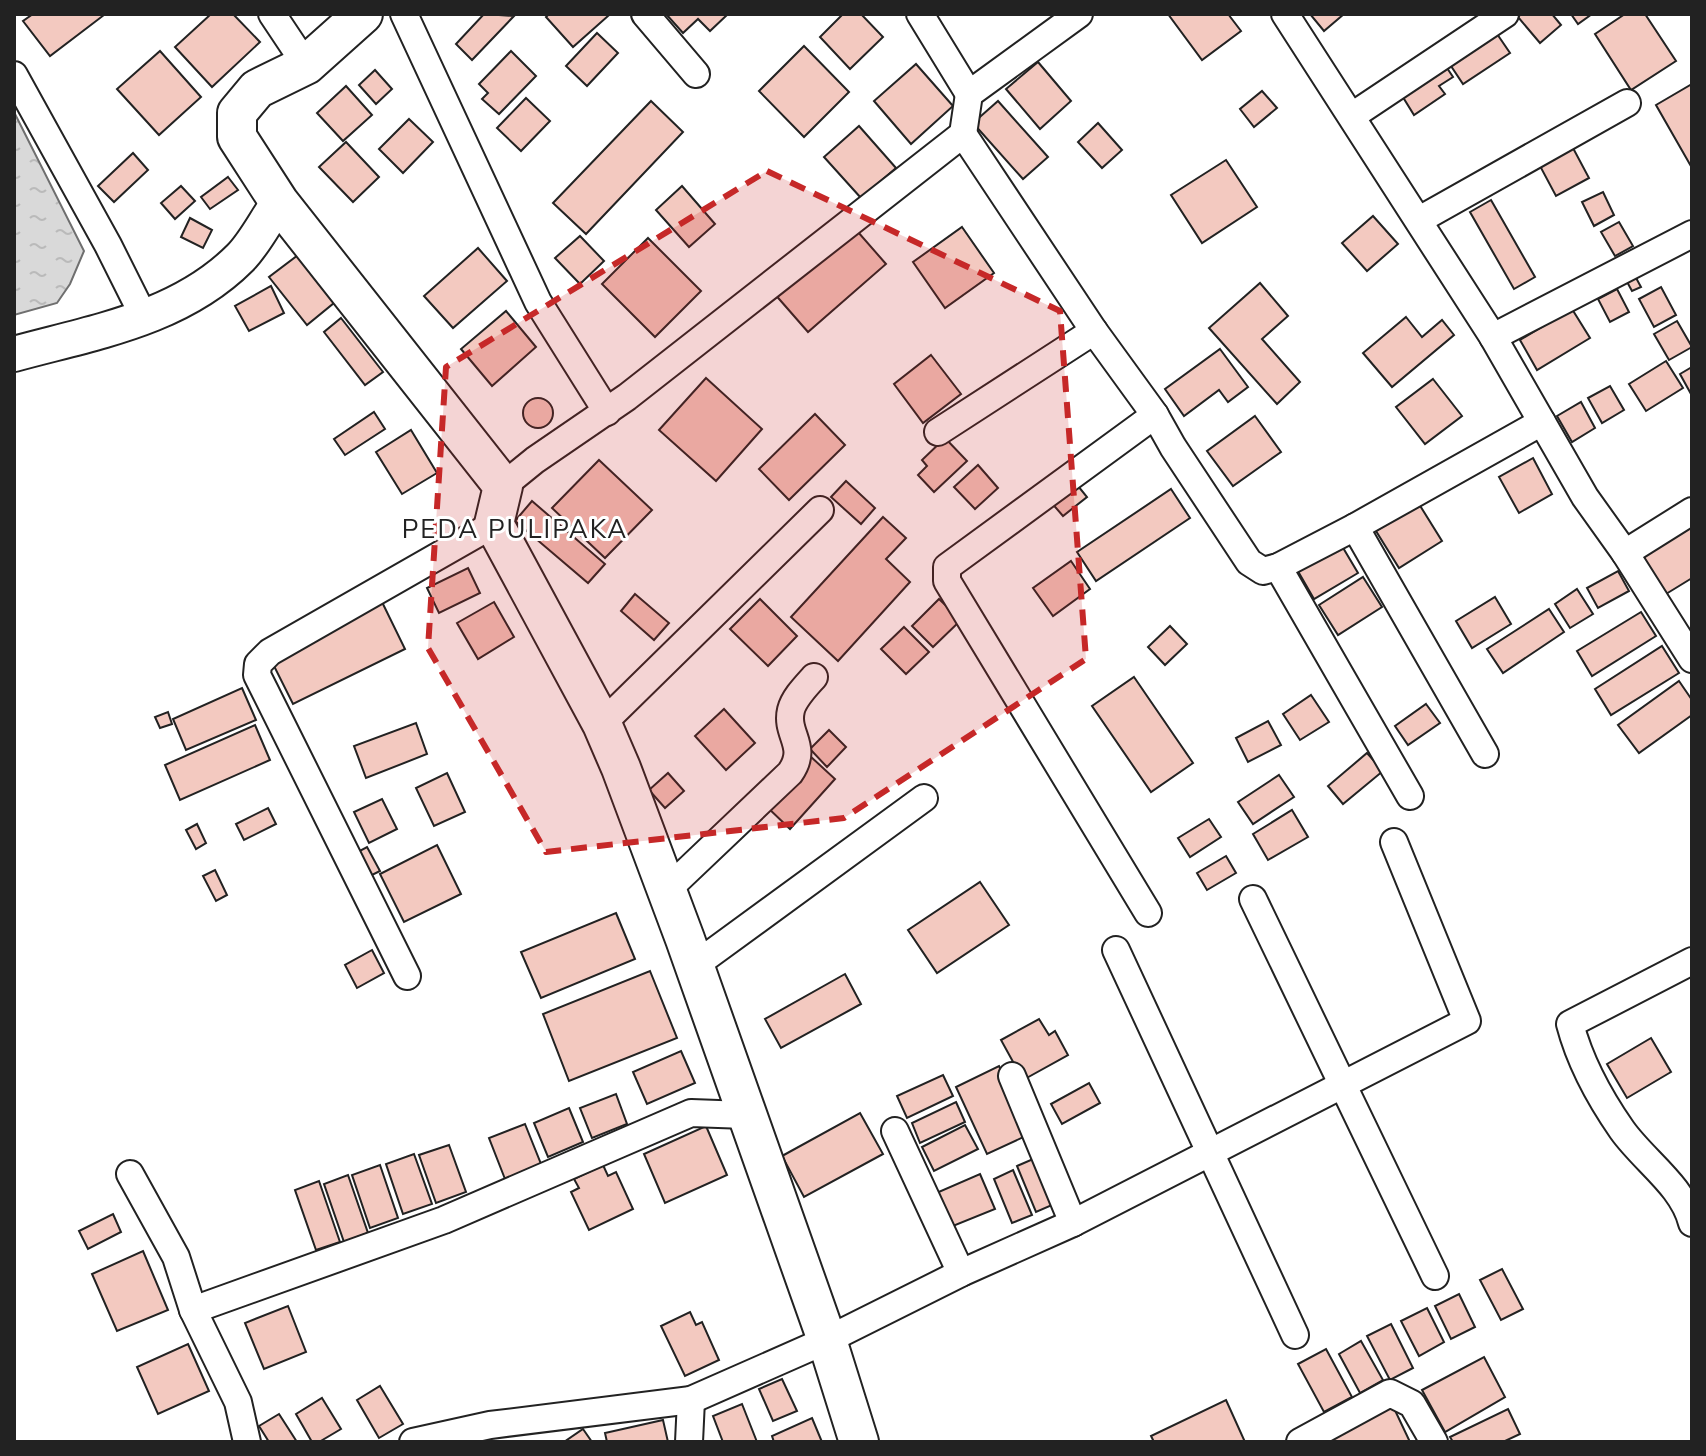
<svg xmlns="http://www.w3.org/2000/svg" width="1706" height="1456" font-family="'Nunito Sans',sans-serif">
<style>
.water{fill:url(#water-ripples);stroke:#6f6f6f;stroke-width:2}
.building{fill:#f3c9c0;stroke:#222;stroke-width:2}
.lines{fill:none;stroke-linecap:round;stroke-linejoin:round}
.minor-casing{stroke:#222;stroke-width:30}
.tertiary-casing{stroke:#222;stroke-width:38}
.secondary-casing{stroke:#222;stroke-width:42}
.minor{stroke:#fff;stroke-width:26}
.tertiary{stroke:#fff;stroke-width:34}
.secondary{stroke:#fff;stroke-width:38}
.marked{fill:#c62828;fill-opacity:0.2;stroke:#c62828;stroke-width:6;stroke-dasharray:16 10;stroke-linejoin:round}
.labels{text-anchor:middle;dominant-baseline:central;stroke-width:6;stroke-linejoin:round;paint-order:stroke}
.quarter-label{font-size:26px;letter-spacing:2px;fill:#222;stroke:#fff}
</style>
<defs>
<pattern id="water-ripples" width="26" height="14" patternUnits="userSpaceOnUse" patternTransform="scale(2)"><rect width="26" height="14" fill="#d9d9d9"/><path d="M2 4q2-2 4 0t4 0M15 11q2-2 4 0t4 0" fill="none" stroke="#bababa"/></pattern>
</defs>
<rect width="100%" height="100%" fill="#fff"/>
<path class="water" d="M14,112L84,251L70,284L57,303L14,315Z"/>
<g class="building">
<path d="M33,14H103L104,15L50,56L23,21Z"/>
<path d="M211,14H233L260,42L212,87L175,47Z"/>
<path d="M484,14L514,16L472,60L456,44Z"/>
<path d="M549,14H606L608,16L573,47L546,17Z"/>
<path d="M666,14H728L710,31L698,19L683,33Z"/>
<path d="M843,14H861L883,37L850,69L820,37Z"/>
<path d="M1168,14H1228L1241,31L1202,60Z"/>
<path d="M1310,14H1344L1324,31Z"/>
<path d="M1521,14H1552L1561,25L1540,43L1518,17Z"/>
<path d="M1571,14H1592L1578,24Z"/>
<path d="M1625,14H1645L1676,61L1631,90L1595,34Z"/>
<path d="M1493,28L1510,53L1463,84L1447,60Z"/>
<path d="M597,33L618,53L587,86L566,66Z"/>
<path d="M804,46L849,92L804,137L759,91Z"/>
<path d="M160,51L201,97L159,135L117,89Z"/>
<path d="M511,51L536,76L499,114L482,99L488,93L479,84Z"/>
<path d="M1038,62L1071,101L1040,129L1006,89Z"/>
<path d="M916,64L953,106L911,144L874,101Z"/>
<path d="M1445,65L1453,77L1439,86L1445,94L1414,115L1401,94Z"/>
<path d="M375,70L392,89L376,104L359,85Z"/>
<path d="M1692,84V168L1656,105Z"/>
<path d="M346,86L372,115L343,141L317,113Z"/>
<path d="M1262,91L1277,108L1254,127L1240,109Z"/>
<path d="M526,98L550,121L521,151L497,128Z"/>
<path d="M651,101L683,132L586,234L553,203Z"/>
<path d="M998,101L1048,157L1023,179L973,123Z"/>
<path d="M409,119L433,142L403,173L379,149Z"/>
<path d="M1098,123L1122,150L1102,168L1078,142Z"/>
<path d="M859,126L896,168L861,198L824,157Z"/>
<path d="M346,142L379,177L353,202L319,167Z"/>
<path d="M1573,148L1589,178L1556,196L1540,166Z"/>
<path d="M133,153L148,170L114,202L98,186Z"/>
<path d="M1226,160L1257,207L1202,243L1171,195Z"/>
<path d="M228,177L238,190L210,209L201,197Z"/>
<path d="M181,186L195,201L175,219L161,203Z"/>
<path d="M682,186L715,224L689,247L656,210Z"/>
<path d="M1603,192L1614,215L1594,226L1582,202Z"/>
<path d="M1491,200L1535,277L1514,289L1470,212Z"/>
<path d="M1373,216L1398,244L1367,271L1342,243Z"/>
<path d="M190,218L212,230L203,248L181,237Z"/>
<path d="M1619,222L1633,246L1615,256L1601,232Z"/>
<path d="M851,224L886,264L808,332L773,292Z"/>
<path d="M962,227L994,273L945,308L913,262Z"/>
<path d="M580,236L604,261L580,284L555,258Z"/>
<path d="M648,238L701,291L655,337L602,284Z"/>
<path d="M478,248L507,281L453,328L424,296Z"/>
<path d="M302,252L340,298L307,325L269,277Z"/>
<path d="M1635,276L1641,287L1632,291L1626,280Z"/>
<path d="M1260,283L1288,316L1262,339L1300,382L1277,404L1209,328Z"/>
<path d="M271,286L284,313L249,331L235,306Z"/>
<path d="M1661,287L1676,315L1654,327L1639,299Z"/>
<path d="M1617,289L1629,312L1610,322L1598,299Z"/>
<path d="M1572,309L1590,338L1537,370L1520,340Z"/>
<path d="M506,311L536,347L492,386L461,349Z"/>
<path d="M1406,317L1422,337L1442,320L1454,335L1392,387L1363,353Z"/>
<path d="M341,318L383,372L365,385L324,332Z"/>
<path d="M1677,321L1692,347L1669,360L1654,334Z"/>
<path d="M1220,349L1248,387L1228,402L1219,390L1184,416L1165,389Z"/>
<path d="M931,355L961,394L923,423L894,384Z"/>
<path d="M1666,361L1683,388L1646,411L1629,384Z"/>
<path d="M1692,367V393L1691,394L1680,374Z"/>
<path d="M706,378L762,429L716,481L659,430Z"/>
<path d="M1433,379L1462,416L1425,444L1396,407Z"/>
<path d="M1610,386L1624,410L1602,423L1588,398Z"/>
<circle cx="538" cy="413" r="15"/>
<path d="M1581,402L1595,428L1572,442L1557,416Z"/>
<path d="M374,412L385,429L345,455L334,439Z"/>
<path d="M815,414L845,445L789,500L759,469Z"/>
<path d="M1255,416L1281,452L1233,486L1207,451Z"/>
<path d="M411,430L437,473L402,494L376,452Z"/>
<path d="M945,438L967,461L934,492L918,475L927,466L922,460Z"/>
<path d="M1533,458L1552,494L1519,513L1499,477Z"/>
<path d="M599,460L652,510L605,558L552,508Z"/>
<path d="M978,465L998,488L975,509L954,487Z"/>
<path d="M846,481L875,508L861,524L831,497Z"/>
<path d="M1074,481L1087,497L1063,516L1050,501Z"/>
<path d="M1171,489L1190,518L1096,581L1077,552Z"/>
<path d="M532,501L605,564L588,583L515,521Z"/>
<path d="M1419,504L1442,541L1399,568L1376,531Z"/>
<path d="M883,517L906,538L886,559L910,582L838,661L791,617Z"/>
<path d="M1692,527V578L1666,594L1643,557Z"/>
<path d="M1339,541L1358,573L1314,599L1295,566Z"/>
<path d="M1071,561L1090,589L1053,616L1033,588Z"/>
<path d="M468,568L480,593L439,613L427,588Z"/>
<path d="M1618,571L1629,591L1598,608L1587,588Z"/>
<path d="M1363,577L1382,607L1338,635L1319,605Z"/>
<path d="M1577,589L1593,614L1570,628L1555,604Z"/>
<path d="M635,594L669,623L654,640L621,611Z"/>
<path d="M1495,597L1511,624L1472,648L1456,621Z"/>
<path d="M760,599L797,636L768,666L730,629Z"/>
<path d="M939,599L961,620L933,647L912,626Z"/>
<path d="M382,602L405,649L293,704L270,658Z"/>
<path d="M494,602L514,637L478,659L457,623Z"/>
<path d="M1549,609L1564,632L1503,673L1487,649Z"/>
<path d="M1641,612L1656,636L1592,676L1577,651Z"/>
<path d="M1170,626L1187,644L1165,665L1148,647Z"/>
<path d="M904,627L929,652L906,674L881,649Z"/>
<path d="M1662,646L1679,673L1611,715L1595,689Z"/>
<path d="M1134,677L1193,763L1151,792L1092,706Z"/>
<path d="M1679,681L1692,700V715L1639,753L1618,725Z"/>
<path d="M242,688L256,720L186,750L173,719Z"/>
<path d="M1311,695L1329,722L1300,740L1283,714Z"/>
<path d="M1426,704L1440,723L1408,745L1395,726Z"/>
<path d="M724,709L755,743L726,770L695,736Z"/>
<path d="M168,712L172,724L160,728L155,717Z"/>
<path d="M1268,721L1281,745L1248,762L1236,738Z"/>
<path d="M416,723L427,754L366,778L354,746Z"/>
<path d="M255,725L270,760L180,800L165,765Z"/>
<path d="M829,730L846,747L827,767L810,749Z"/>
<path d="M1367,753L1383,771L1343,804L1328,786Z"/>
<path d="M810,756L835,779L790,829L765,805Z"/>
<path d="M447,773L465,812L434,826L416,788Z"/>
<path d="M668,773L684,791L665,808L649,790Z"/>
<path d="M1279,775L1294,797L1253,824L1238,802Z"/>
<path d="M382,799L397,829L369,843L354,812Z"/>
<path d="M268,808L276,824L244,840L236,824Z"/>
<path d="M1292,810L1308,837L1268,860L1253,834Z"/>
<path d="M1209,819L1221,837L1190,857L1178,838Z"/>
<path d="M197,824L206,843L196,849L186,830Z"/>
<path d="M437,845L461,894L404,922L380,874Z"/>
<path d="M367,847L380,871L366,878L354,854Z"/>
<path d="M1226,856L1236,873L1207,890L1197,873Z"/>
<path d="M215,870L227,895L216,901L203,876Z"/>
<path d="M980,882L1009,925L937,973L908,930Z"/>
<path d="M616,913L635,959L541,998L521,952Z"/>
<path d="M372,950L384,973L357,988L345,965Z"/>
<path d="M650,971L677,1038L569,1081L543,1014Z"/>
<path d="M845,974L861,1004L781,1048L765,1019Z"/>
<path d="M1039,1019L1049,1035L1055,1031L1068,1055L1023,1080L1001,1040Z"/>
<path d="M1651,1038L1671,1072L1627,1098L1607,1064Z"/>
<path d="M681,1051L695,1083L647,1104L633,1072Z"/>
<path d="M999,1066L1030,1134L987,1154L956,1087Z"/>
<path d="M943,1075L953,1096L907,1118L897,1096Z"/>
<path d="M1089,1083L1100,1103L1062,1124L1051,1104Z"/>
<path d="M616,1094L627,1124L592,1138L580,1108Z"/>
<path d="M956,1102L965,1122L920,1143L912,1123Z"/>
<path d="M569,1108L583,1142L548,1157L534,1123Z"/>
<path d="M860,1113L883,1154L804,1197L782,1156Z"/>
<path d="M525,1124L541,1164L505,1179L489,1138Z"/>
<path d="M965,1125L978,1149L934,1171L922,1147Z"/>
<path d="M706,1126L727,1175L665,1203L644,1154Z"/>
<path d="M449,1145L466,1192L436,1203L419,1155Z"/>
<path d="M414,1154L432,1204L403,1214L386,1164Z"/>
<path d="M1040,1156L1059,1202L1036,1212L1017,1166Z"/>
<path d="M380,1165L398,1218L370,1228L352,1175Z"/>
<path d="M603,1165L608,1176L616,1172L633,1209L589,1230L571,1192L579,1188L574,1179Z"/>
<path d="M1013,1170L1032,1215L1012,1223L994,1179Z"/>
<path d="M980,1174L995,1209L948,1228L934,1194Z"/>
<path d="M348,1175L368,1233L344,1242L324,1184Z"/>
<path d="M319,1181L340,1242L316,1250L295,1190Z"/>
<path d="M113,1214L121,1232L88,1249L79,1231Z"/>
<path d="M143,1251L168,1310L117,1331L92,1274Z"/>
<path d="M1502,1269L1523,1309L1501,1320L1480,1280Z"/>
<path d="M1459,1294L1475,1327L1451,1339L1435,1306Z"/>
<path d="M288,1306L306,1352L264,1369L245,1323Z"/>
<path d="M1427,1308L1444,1342L1419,1356L1401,1321Z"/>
<path d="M690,1312L696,1325L702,1322L719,1360L685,1376L661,1326Z"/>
<path d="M1391,1324L1413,1368L1390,1380L1367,1336Z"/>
<path d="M1361,1341L1383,1380L1360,1393L1339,1354Z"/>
<path d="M188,1344L209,1391L158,1414L137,1367Z"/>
<path d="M1326,1349L1352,1397L1324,1412L1298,1364Z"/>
<path d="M1484,1357L1505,1397L1445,1432L1422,1390Z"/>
<path d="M782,1379L797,1411L773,1421L759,1389Z"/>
<path d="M380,1386L403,1424L379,1438L357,1400Z"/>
<path d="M322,1398L341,1429L319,1442H312L296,1414Z"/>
<path d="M1226,1400L1245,1442H1154L1151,1436Z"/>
<path d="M742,1404L757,1442H723L713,1416Z"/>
<path d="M1392,1404L1410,1442H1333L1329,1433Z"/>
<path d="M1508,1409L1520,1434L1503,1442H1453L1450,1437Z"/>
<path d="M279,1414L297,1442H269L259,1426Z"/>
<path d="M812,1418L822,1442H774L772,1436Z"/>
<path d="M663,1420L668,1442H607L605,1433Z"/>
<path d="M583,1429L592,1442H564Z"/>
</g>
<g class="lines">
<g class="minor-casing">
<g id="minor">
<path d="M272,14L306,65"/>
<path d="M404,14L538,302L607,412"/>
<path d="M645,14L696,74"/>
<path d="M920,14L969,94"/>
<path d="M1285,14L1493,337L1585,497L1625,553L1692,659"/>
<path d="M14,75L108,245L145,319"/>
<path d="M1352,116L1505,14"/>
<path d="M963,134L1094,331L1155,415L1173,447L1249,562L1263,571L1278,567L1355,527L1542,422"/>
<path d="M1419,220L1627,103"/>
<path d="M1493,337L1692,234"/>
<path d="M938,432L1094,331"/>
<path d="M503,486L535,460L627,397L963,134L969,94L1079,14"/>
<path d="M1355,527L1485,754"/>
<path d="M1625,553L1692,511"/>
<path d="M1278,567L1410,796"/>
<path d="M602,724L820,510"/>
<path d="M667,890L790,773C809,746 785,735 791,710C794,698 806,686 814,677"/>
<path d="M1253,899L1435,1276"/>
<path d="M1148,913L947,581V567L1155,415"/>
<path d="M1116,950L1295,1335"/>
<path d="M1692,961L1570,1024C1580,1062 1599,1097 1622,1130C1644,1161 1683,1186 1692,1223"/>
<path d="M694,966L924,798"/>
<path d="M407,976L264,689L257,675L258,664L270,652L494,524"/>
<path d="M1012,1076L1073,1223"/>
<path d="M895,1131L961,1273"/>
<path d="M130,1174L176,1257L193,1310L238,1402L247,1442"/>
<path d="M193,1310L444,1220L691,1113L746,1115"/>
<path d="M413,1442L490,1425L691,1400L827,1340L961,1273L1073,1223L1467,1021L1394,842"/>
<path d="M689,1442L691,1400"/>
<path d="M1300,1442L1390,1393L1412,1404L1434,1442"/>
</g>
</g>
<g class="tertiary-casing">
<path id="tertiary" d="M14,354C94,332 179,319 240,258C255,243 266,220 279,202"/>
</g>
<g class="secondary-casing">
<path id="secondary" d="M363,14L306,65L257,89L237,113V137L279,202L503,486L494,524L602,724L621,768L685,939L827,1340L859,1442"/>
</g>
<use href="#minor" class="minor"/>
<use href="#tertiary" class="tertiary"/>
<use href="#secondary" class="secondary"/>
</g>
<path class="marked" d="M767,171L1060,311L1086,659L844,818L546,852L428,648L446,367Z"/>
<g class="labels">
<g class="quarter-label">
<text x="515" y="529">PEDA PULIPAKA</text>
</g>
</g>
<rect width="1706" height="1456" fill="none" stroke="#222222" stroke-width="32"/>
</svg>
